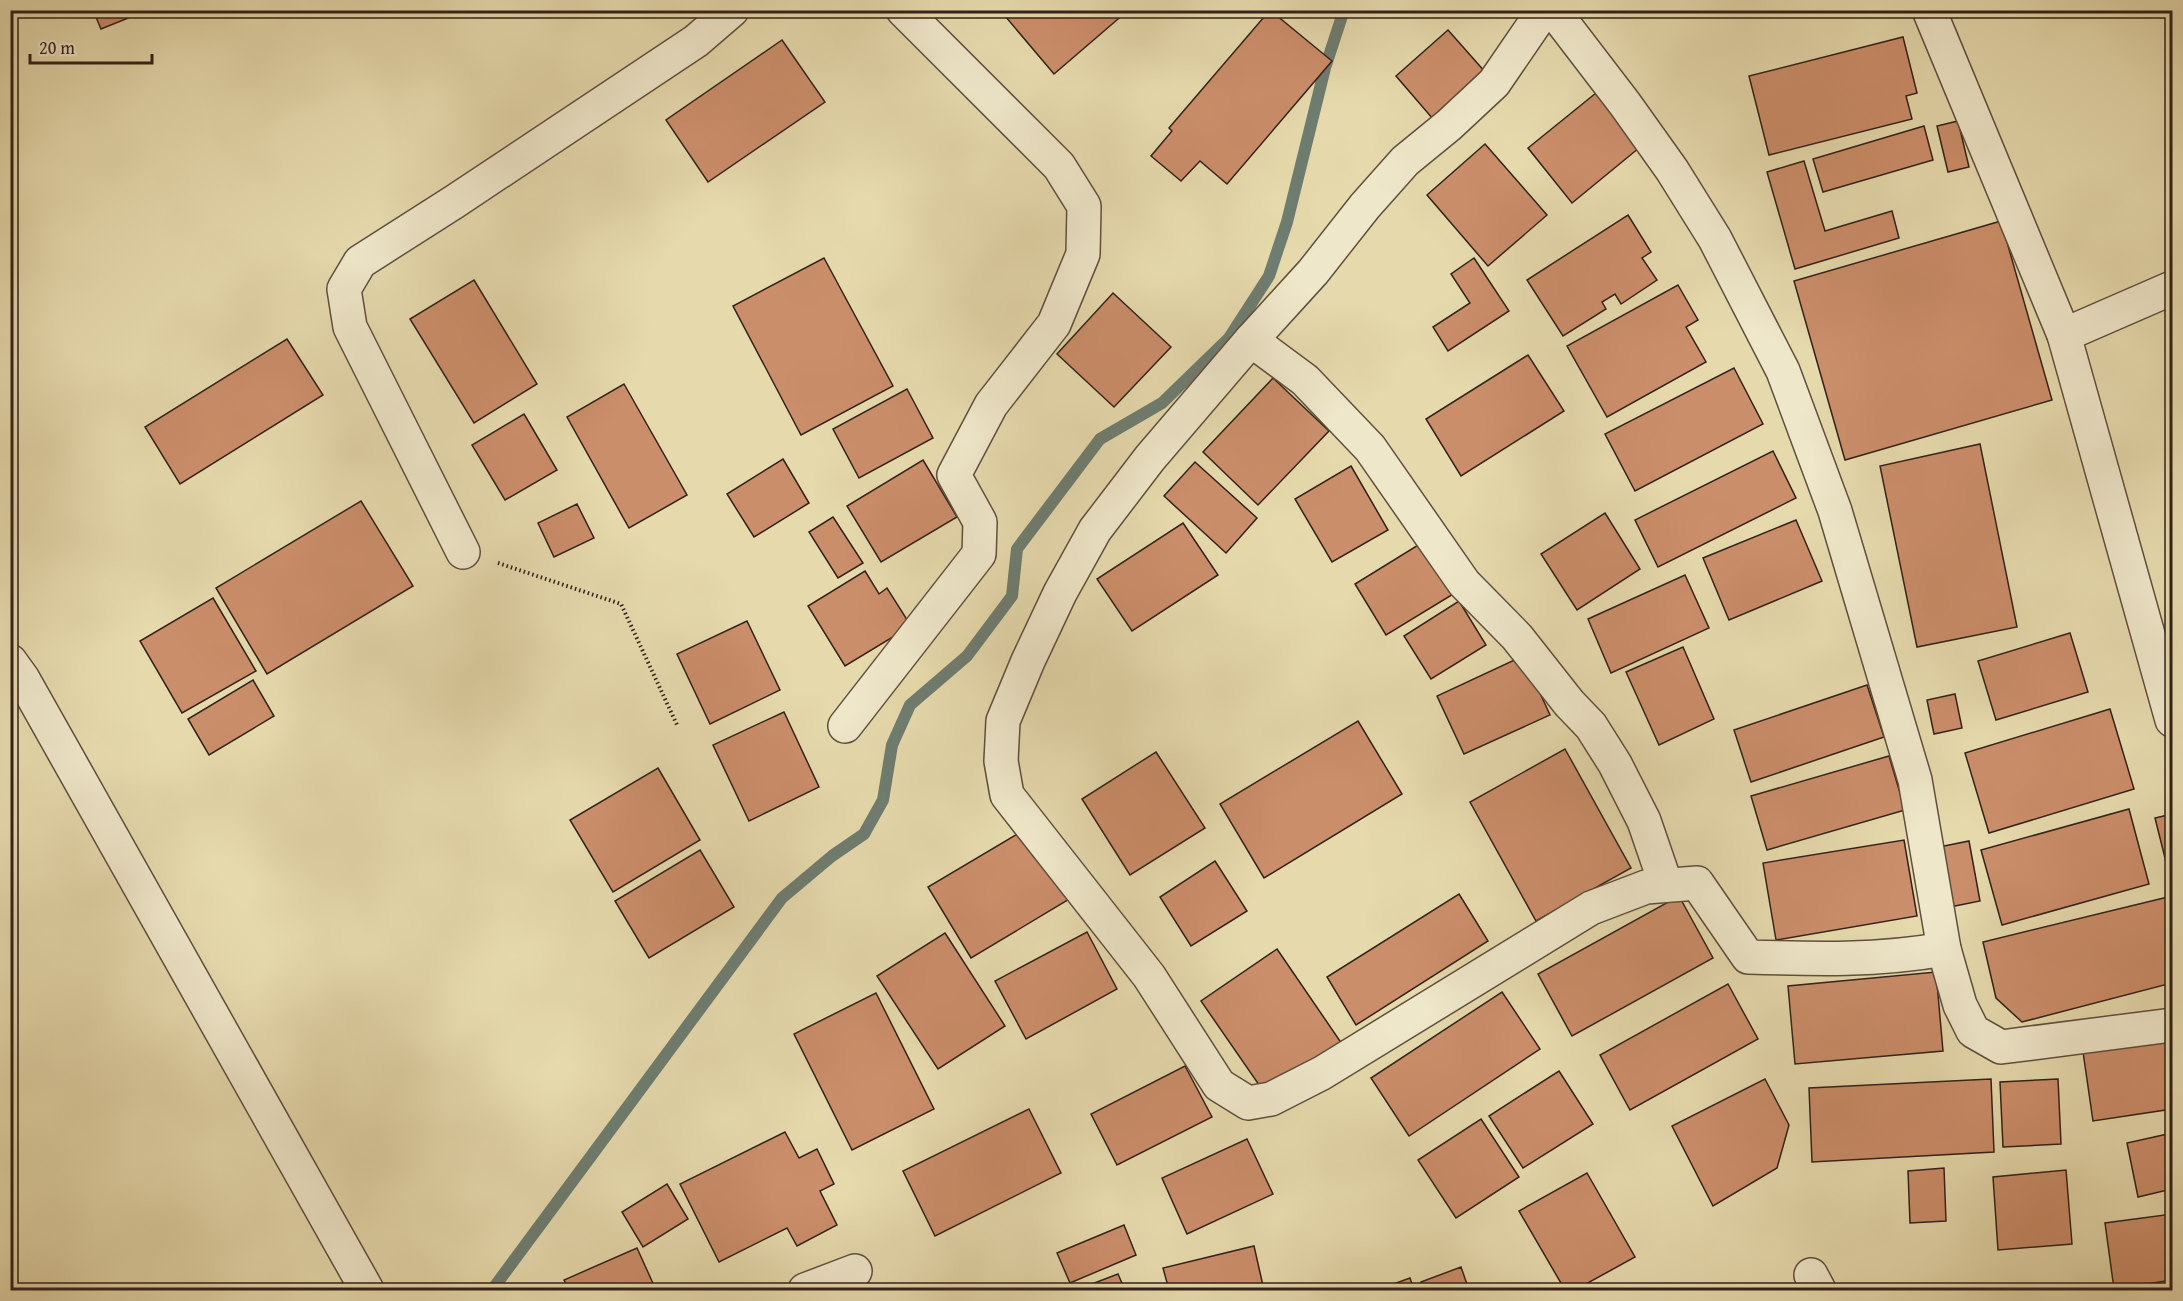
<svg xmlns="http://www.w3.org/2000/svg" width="2183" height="1301" font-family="'Gentium Book Plus',serif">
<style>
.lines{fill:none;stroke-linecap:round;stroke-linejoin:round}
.stream{stroke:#6e7d71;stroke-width:12}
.building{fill:#cb8e6a;stroke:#32211a;stroke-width:1.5}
.minor-casing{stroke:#5f4f3f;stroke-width:36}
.path{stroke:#32211a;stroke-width:4;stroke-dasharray:1.5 3;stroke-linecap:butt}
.minor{stroke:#efe7ca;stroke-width:33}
</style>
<rect width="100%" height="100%" fill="#e6daad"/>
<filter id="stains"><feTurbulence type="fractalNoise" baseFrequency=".00333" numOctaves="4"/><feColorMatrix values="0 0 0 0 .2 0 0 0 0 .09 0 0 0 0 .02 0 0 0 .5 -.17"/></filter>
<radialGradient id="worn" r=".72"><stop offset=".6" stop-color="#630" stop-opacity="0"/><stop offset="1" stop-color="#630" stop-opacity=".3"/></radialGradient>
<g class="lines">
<path class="stream" d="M492,1290L782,898L832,856L864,834L883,800L892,745L910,705L967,656L1012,596L1017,549L1100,439L1162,403L1229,338L1269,276L1287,222L1325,68L1344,10"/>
</g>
<g class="building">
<path d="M93,10H148L101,29Z"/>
<path d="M1000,10H1122L1125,13L1054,74Z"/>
<path d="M1270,10L1332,61L1227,184L1200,161L1181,181L1151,156L1172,131L1169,128Z"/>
<path d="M1448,30L1486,73L1433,119L1396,76Z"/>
<path d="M1903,37L1917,93L1906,96L1912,119L1769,155L1749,76Z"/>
<path d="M782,40L825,102L708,182L666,120Z"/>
<path d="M1596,93L1639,148L1572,203L1528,148Z"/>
<path d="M1958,121L1969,167L1948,172L1937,126Z"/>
<path d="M1924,126L1933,160L1823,192L1813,159Z"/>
<path d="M1485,144L1547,215L1488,266L1427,195Z"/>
<path d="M1804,161L1825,231L1892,211L1899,238L1795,269L1767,172Z"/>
<path d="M1628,215L1651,252L1642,258L1657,280L1621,304L1615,294L1602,302L1606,309L1563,336L1527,280Z"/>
<path d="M2001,221L2052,400L1845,460L1794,281Z"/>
<path d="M824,258L893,386L801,435L733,306Z"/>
<path d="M1474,258L1509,311L1448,351L1433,327L1470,303L1451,274Z"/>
<path d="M474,280L537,384L474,423L410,319Z"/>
<path d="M1678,285L1698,320L1686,327L1706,362L1607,417L1567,346Z"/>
<path d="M1113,293L1171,347L1114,407L1057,354Z"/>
<path d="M287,339L323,395L180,484L145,427Z"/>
<path d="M1528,355L1564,411L1461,476L1426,419Z"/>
<path d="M1734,368L1763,424L1635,491L1605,434Z"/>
<path d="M1273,378L1329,431L1258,505L1203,452Z"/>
<path d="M624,384L687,495L629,528L567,417Z"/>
<path d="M907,389L933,438L859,478L833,429Z"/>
<path d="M524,414L557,470L505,500L472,445Z"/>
<path d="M1980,444L2017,627L1917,647L1880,466Z"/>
<path d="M1773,451L1796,498L1658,567L1635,520Z"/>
<path d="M783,459L809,503L754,537L727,494Z"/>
<path d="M923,460L957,517L881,562L847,506Z"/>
<path d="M1195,462L1257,518L1226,553L1164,496Z"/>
<path d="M1351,466L1388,530L1332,562L1295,499Z"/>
<path d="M361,501L413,586L267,674L216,588Z"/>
<path d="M577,504L594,538L554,557L538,523Z"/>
<path d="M1605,513L1640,569L1577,610L1541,554Z"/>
<path d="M833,517L863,563L838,578L809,532Z"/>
<path d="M1796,520L1822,581L1729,620L1703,558Z"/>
<path d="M1183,523L1218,575L1132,631L1097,579Z"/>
<path d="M1423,542L1455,593L1386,635L1355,584Z"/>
<path d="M865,571L879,594L887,588L911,626L845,666L808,606Z"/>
<path d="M1685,575L1709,628L1611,673L1588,619Z"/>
<path d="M213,598L256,671L182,713L140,641Z"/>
<path d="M1459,601L1486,645L1431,679L1404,636Z"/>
<path d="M747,621L780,690L710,724L677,654Z"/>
<path d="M2070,633L2088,692L1996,720L1978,661Z"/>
<path d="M1683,647L1714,719L1659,745L1626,672Z"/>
<path d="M1523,656L1550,715L1464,754L1437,696Z"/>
<path d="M253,680L274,716L209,755L188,719Z"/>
<path d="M1867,685L1884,737L1751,782L1734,730Z"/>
<path d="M1955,694L1962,728L1934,734L1927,700Z"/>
<path d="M2110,709L2134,789L1989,833L1965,753Z"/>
<path d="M784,712L819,787L749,821L713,745Z"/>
<path d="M1358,721L1402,794L1264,878L1220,804Z"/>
<path d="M1565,749L1631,868L1536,921L1470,802Z"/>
<path d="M1156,752L1205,828L1130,875L1082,799Z"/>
<path d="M1889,756L1905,810L1767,850L1751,796Z"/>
<path d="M658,768L700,840L613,892L570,820Z"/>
<path d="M2129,809L2149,884L2002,925L1981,850Z"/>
<path d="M2172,814V886L2155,818Z"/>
<path d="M1029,827L1071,898L971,958L928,887Z"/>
<path d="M1904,840L1917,916L1776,940L1763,863Z"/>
<path d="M1969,841L1980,901L1940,909L1929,849Z"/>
<path d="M700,850L734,907L649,958L615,901Z"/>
<path d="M1215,861L1247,911L1191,946L1160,897Z"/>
<path d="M1459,894L1488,941L1356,1025L1327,977Z"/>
<path d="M1679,896L1713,958L1572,1036L1538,974Z"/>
<path d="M2172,896V983L2022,1022L1996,998L1983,942Z"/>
<path d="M1087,932L1117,989L1026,1039L995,981Z"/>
<path d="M945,933L1005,1026L938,1069L877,976Z"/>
<path d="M1277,949L1342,1044L1266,1095L1201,1001Z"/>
<path d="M1936,972L1943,1051L1795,1064L1788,986Z"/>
<path d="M1728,984L1758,1039L1630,1110L1600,1055Z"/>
<path d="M1502,992L1540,1049L1409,1136L1371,1078Z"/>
<path d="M876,993L934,1109L852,1150L794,1034Z"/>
<path d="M2172,1039V1109L2093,1121L2083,1052Z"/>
<path d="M1185,1066L1212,1117L1117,1165L1091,1114Z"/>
<path d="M1559,1071L1593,1124L1523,1168L1489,1116Z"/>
<path d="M1765,1079L1789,1125L1777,1168L1713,1206L1672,1126Z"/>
<path d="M1991,1079L1994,1152L1812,1162L1809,1088Z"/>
<path d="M2058,1079L2061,1144L2003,1147L2000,1082Z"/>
<path d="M1029,1109L1061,1173L935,1236L903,1171Z"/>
<path d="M1481,1119L1519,1177L1456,1218L1418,1160Z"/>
<path d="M785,1132L799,1158L817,1149L834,1184L820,1191L837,1225L797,1246L787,1228L719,1262L680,1184Z"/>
<path d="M2172,1133V1189L2138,1197L2127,1143Z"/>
<path d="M1247,1139L1273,1194L1187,1234L1162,1178Z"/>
<path d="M1944,1168L1946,1221L1910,1223L1908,1171Z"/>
<path d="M2066,1170L2072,1244L1998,1250L1993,1177Z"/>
<path d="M1587,1173L1635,1257L1575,1290H1565L1519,1211Z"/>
<path d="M667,1184L688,1219L643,1247L622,1212Z"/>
<path d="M2172,1214V1280L2114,1289L2105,1223Z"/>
<path d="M1124,1225L1136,1255L1070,1283L1057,1253Z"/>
<path d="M1254,1246L1264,1290H1169L1163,1268Z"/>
<path d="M637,1248L656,1290H569L564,1280Z"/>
<path d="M1461,1267L1469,1290H1424L1421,1282Z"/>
<path d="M1118,1274L1125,1290H1076Z"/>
<path d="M1410,1278L1414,1290H1377Z"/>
<path d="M2098,1287V1290H1944V1288Z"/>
</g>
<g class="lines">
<g class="minor-casing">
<g id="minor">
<path d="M1544,10L1494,83L1449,125L1405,161L1365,206L1313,272L1251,340L1150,458L1095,530L1060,593L1028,661L1003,721L1001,761L1007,795L1149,976L1219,1085L1248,1103L1271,1099L1322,1073L1591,908L1646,887L1697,883L1748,957C1814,959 1878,961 1944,949L1960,1005L1973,1031L2001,1047L2172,1025"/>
<path d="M1553,10L1625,104L1672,170L1715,239L1783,371L1835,511L1915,780L1944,949"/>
<path d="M1929,10L2064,335L2172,720"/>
<path d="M2064,335L2172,288"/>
<path d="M1251,340L1305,380L1370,448L1464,583L1517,637L1569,703L1591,726L1615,764L1644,821L1666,885"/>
<path d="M463,552L350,327L344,289L360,262L454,202L696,41L732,10"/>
<path d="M10,661L23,679L367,1290"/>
<path d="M845,726L979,554L980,522L954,475L991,405L1054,324L1083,254L1084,206L1059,166L903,10"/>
<path d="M1811,1275L1819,1290"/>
<path d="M805,1290L855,1271"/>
</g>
</g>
<path class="path" d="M498,563L621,604L678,727"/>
<use href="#minor" class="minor"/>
</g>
<rect width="2183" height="1301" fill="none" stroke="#e6daad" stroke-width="36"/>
<rect x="12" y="12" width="2159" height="1277" fill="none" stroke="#32211a" stroke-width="3"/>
<rect x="18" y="18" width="2147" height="1265" fill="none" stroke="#32211a" stroke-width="1.5"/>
<path d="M30 54v9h122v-9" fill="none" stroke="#32211a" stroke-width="3"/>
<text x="39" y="54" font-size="18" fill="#32211a" stroke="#efe7ca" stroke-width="4.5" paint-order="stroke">20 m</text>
<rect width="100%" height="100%" filter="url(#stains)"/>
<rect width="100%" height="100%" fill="url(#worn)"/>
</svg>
